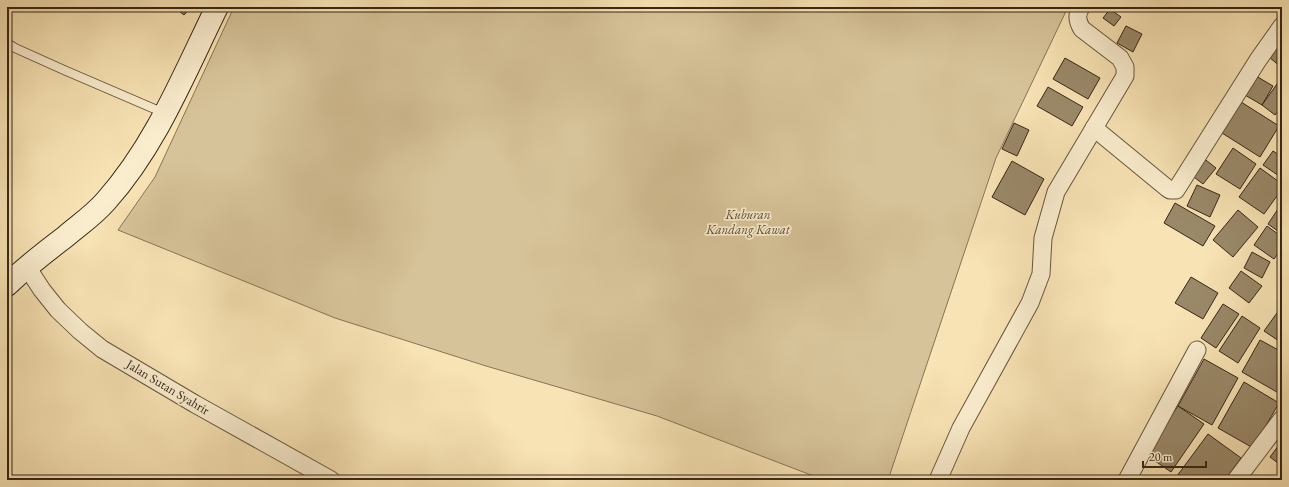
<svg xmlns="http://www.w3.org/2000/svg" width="1289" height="487" font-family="'EB Garamond',serif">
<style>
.green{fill:#d7c399;stroke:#867558}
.building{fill:#9a8969;stroke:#352717}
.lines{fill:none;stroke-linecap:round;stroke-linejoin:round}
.lane-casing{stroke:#66563e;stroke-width:10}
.street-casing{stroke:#66563e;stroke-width:19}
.secondary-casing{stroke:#352717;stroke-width:24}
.lane{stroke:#faedce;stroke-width:8}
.street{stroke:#faedce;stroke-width:17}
.secondary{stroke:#faedce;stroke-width:22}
.labels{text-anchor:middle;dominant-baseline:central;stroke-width:3.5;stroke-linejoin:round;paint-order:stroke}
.park-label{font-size:13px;font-style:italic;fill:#5e4e38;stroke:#faedce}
.street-label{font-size:13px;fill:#352717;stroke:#faedce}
</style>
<rect width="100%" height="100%" fill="#f8e3b4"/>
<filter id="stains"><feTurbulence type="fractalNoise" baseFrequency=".005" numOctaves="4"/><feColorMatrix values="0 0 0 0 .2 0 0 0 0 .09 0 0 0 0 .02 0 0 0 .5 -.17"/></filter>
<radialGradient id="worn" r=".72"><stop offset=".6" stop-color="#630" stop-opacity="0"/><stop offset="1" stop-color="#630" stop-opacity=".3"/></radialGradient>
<path class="green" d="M234,7H1068L996,158L888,480H824L657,416L486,366L335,318L118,230L155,177Z"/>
<g class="building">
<path d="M174,7H191L184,15Z"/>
<path d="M1110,9L1121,17L1114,26L1103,18Z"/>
<path d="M1126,26L1142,34L1133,52L1117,43Z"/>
<path d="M1275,39L1282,44L1281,67L1264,53Z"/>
<path d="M1065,58L1100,78L1088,99L1053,79Z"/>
<path d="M1256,76L1273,86L1262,105L1245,95Z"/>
<path d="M1282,77V106L1275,115L1262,105Z"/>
<path d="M1048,87L1083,107L1072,126L1037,106Z"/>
<path d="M1241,102L1279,126L1260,157L1222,133Z"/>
<path d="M1014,123L1029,130L1017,156L1002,149Z"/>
<path d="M1233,148L1256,164L1240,189L1216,174Z"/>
<path d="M1273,151L1282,157V178L1263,165Z"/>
<path d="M1202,157L1216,168L1203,184L1190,174Z"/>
<path d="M1012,161L1044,179L1025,215L992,197Z"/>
<path d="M1260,168L1282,184V189L1264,214L1239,197Z"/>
<path d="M1197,185L1220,195L1210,217L1187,206Z"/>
<path d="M1175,203L1215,226L1203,246L1164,223Z"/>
<path d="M1282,203V234L1268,224Z"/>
<path d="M1238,210L1258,227L1233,257L1213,240Z"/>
<path d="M1267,226L1282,237V248L1274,259L1254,245Z"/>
<path d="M1252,252L1270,262L1262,278L1244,268Z"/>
<path d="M1241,271L1262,286L1249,303L1229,288Z"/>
<path d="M1191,277L1218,293L1203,319L1175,303Z"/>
<path d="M1223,304L1239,314L1216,348L1201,338Z"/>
<path d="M1282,306V343L1264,331Z"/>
<path d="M1242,316L1260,328L1238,363L1219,351Z"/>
<path d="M1260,340L1282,352V395L1242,372Z"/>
<path d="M1204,359L1238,378L1212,425L1178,406Z"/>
<path d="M1244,382L1279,403L1253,448L1218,428Z"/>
<path d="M1178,406L1204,424L1171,472L1145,454Z"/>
<path d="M1208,434L1241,458L1225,480H1174Z"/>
<path d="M1282,441V466L1270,457Z"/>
</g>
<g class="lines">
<g class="lane-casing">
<path id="lane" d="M7,43L15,48L64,70L164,113"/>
</g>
<g class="street-casing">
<g id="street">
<path d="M1094,128L1167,188L1170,190H1176L1258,60L1282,26"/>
<path d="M27,267L42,290L58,310L80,331L102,349L195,404L331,480"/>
<path d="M938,480L961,428L1030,303L1041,274L1043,238L1056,192L1125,76V67L1120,58L1082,29C1077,21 1076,15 1081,7"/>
<path d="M1127,480L1197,350"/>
<path d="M1236,480L1282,419"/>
</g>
</g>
<g class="secondary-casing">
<path id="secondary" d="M7,285C25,268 45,252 65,237C79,225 94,215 106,201C156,145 184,74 217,7"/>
</g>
<use href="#lane" class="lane"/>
<use href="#street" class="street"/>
<use href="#secondary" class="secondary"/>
</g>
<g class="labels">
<g class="park-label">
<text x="748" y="214">Kuburan<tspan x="748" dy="15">Kandang Kawat</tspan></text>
</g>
<g class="street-label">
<text transform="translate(168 387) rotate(31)">Jalan Sutan Syahrir</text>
</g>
</g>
<rect width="1289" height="487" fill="none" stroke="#f8e3b4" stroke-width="24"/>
<rect x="8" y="8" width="1273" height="471" fill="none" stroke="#352717" stroke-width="2"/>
<rect x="12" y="12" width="1265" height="463" fill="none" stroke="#352717"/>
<path d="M1143 461v6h63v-6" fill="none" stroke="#352717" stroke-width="2"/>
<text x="1149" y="461" font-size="12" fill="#352717" stroke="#faedce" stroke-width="3" paint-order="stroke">20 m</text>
<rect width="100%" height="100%" filter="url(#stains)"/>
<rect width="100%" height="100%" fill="url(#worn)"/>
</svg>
